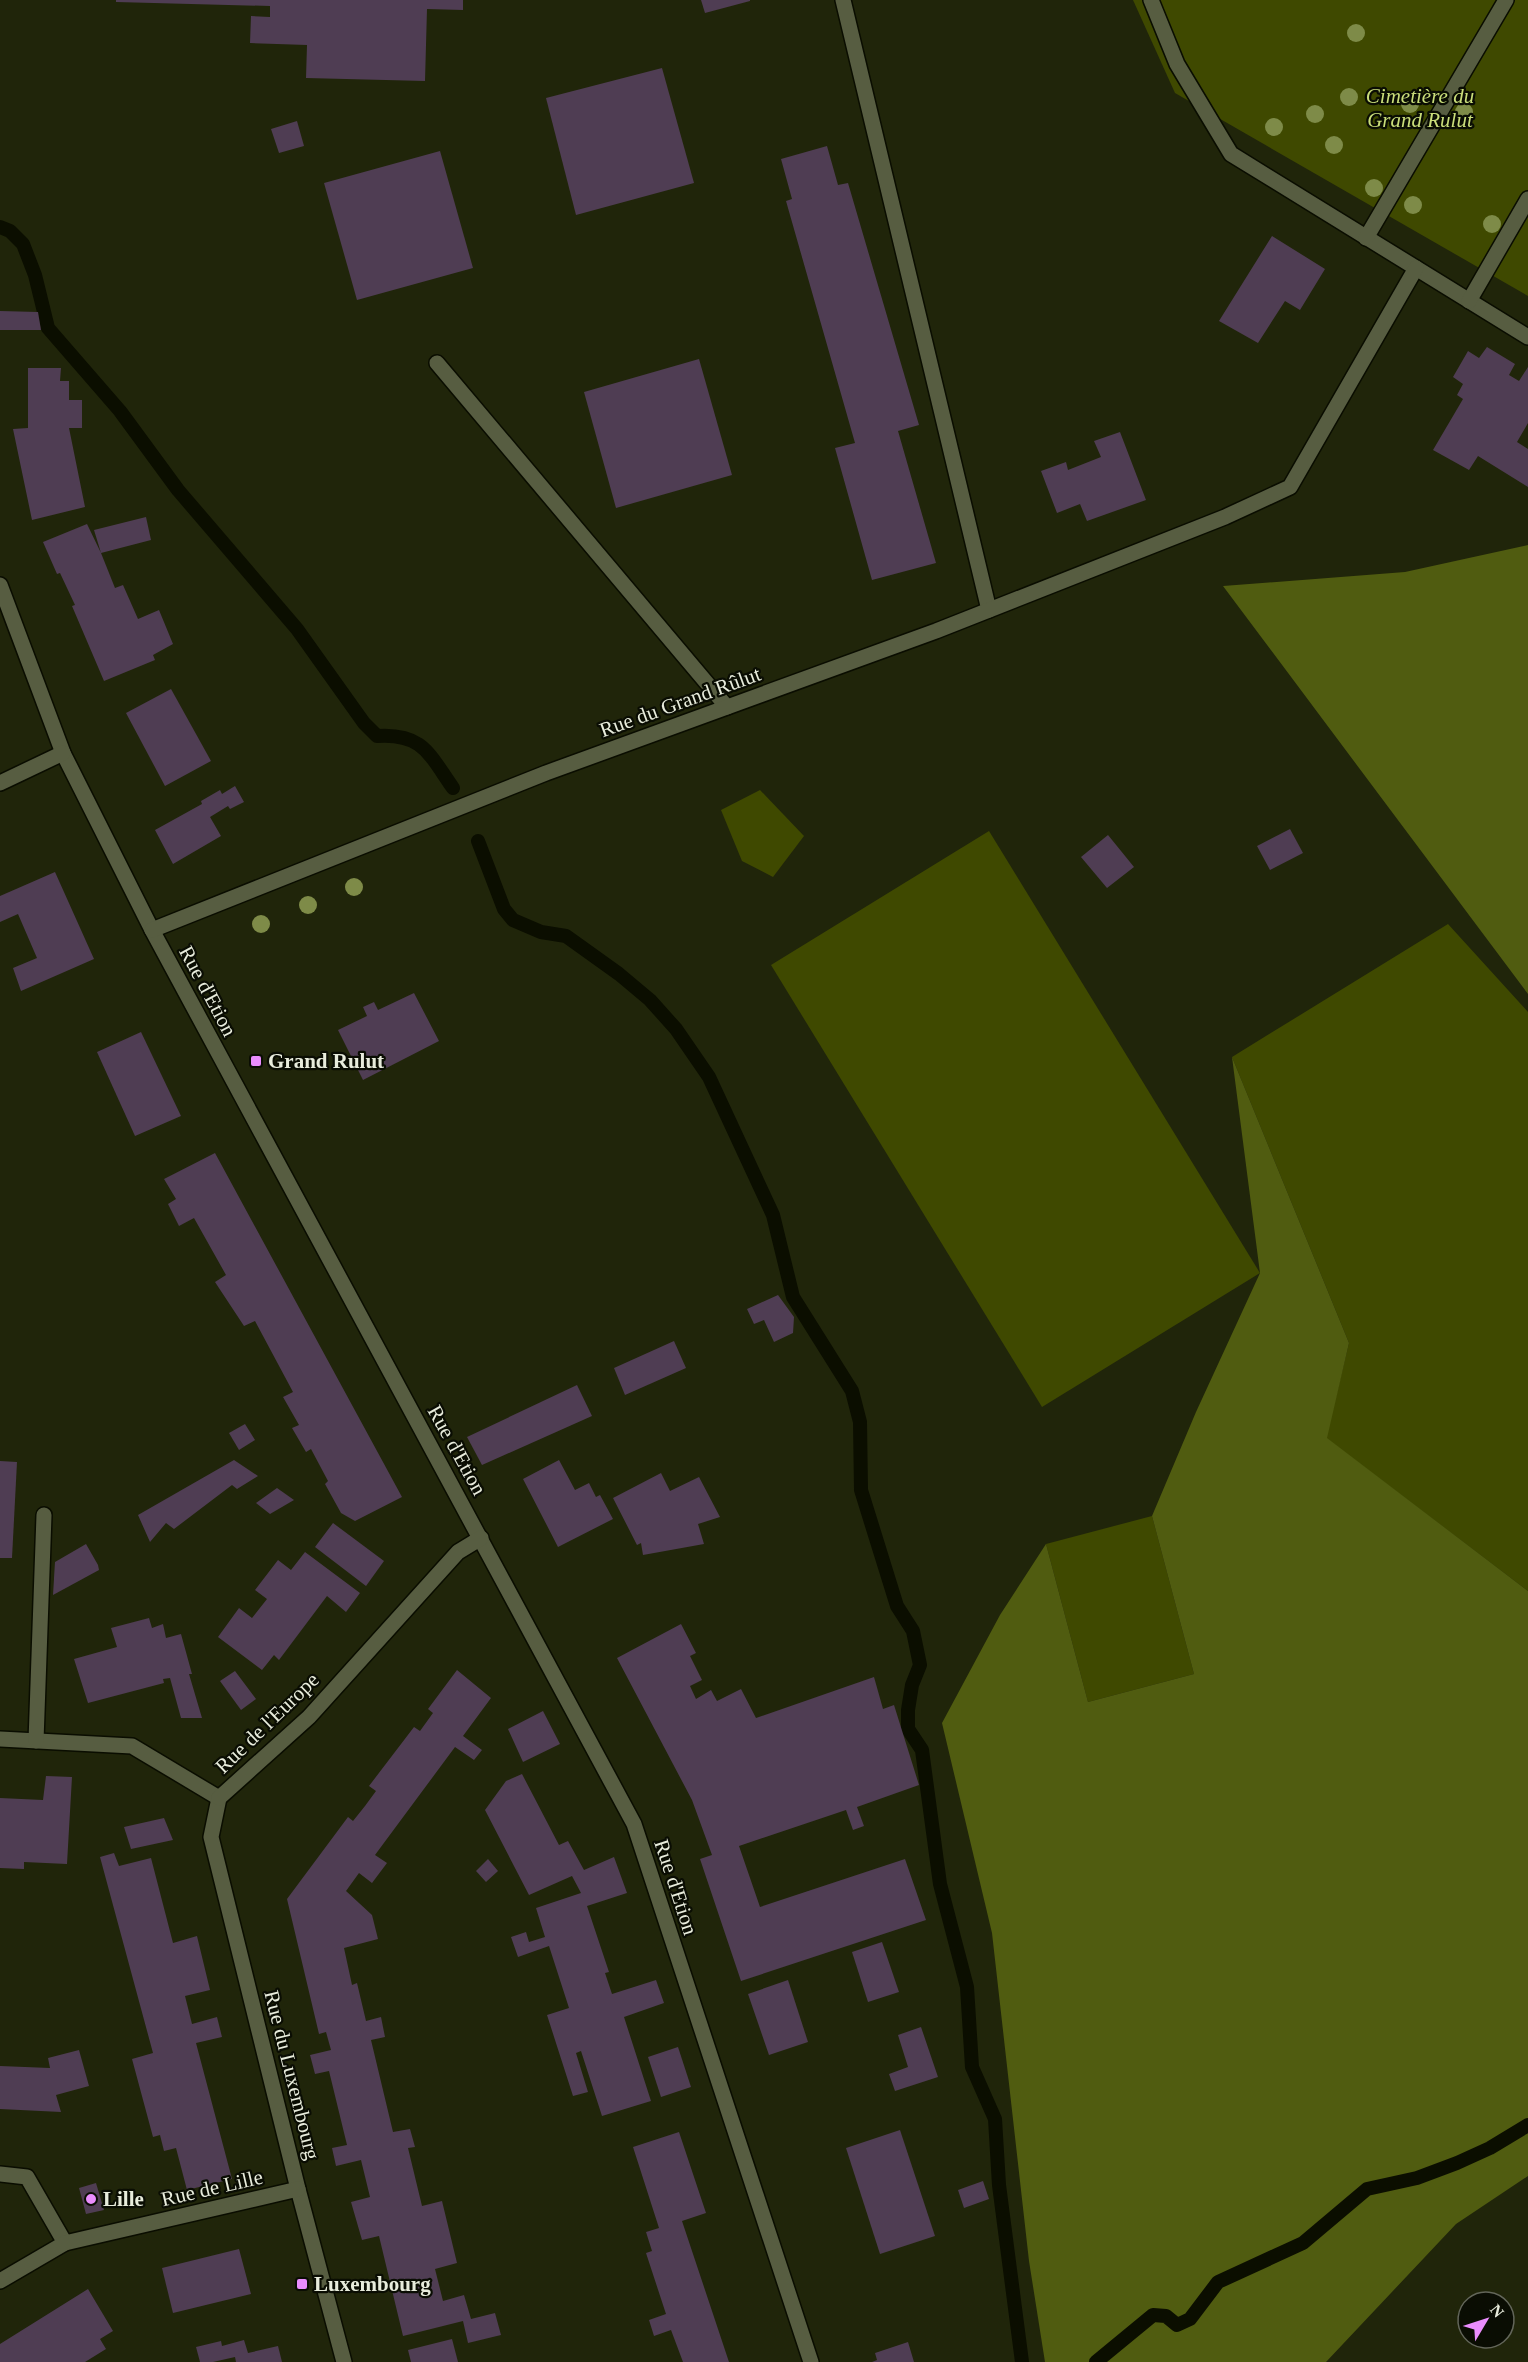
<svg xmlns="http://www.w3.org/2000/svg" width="1528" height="2362" font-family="'Times New Roman',serif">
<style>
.green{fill:#3f4900}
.forest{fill:#505c10}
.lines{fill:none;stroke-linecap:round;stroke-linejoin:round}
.stream{stroke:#0b0e00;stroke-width:14}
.building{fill:#4f3d53}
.minor-casing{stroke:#0a0d00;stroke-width:18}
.minor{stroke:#575d41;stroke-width:15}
.tree{fill:#7e8b48}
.poi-dot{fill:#ea8dfd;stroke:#0a0d03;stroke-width:2}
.labels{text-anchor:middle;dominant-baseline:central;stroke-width:4.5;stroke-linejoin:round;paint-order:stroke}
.park-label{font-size:21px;font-style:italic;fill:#cade7a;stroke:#0a0d03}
.street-label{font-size:21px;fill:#e8ecdc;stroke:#0a0d03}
.poi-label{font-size:21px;font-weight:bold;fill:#e8ecdc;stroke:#0a0d03;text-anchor:start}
</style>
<rect width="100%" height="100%" fill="#20250a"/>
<g class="green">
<path d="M1133,0H1528V296L1175,93Z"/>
<path d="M760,790L804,836L773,877L742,861L721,810Z"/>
<path d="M989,831L1260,1273L1042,1407L771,965Z"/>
<path d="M1448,924L1528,1012V1591L1326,1438L1349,1343L1232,1057Z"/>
<path d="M1152,1516L1194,1674L1088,1702L1046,1544Z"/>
</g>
<g class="forest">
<path d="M1528,545V994L1223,586L1405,572Z"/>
<path d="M1232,1057L1349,1343L1327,1438L1528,1591V2176L1456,2224L1326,2362H1045L1029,2261L992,1933L942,1723L1000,1615L1046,1544L1088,1702L1194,1674L1152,1516L1196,1412L1260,1273Z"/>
</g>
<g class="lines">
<g class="stream">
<path d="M0,227L10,231L23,244L35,275L48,328L120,411L178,490L297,629L364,723L377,736C423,733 429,754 453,788"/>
<path d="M478,841L504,909L513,920L541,932L566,936L619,974L650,1000L676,1029L709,1077L773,1215L793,1297L852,1391L860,1422L861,1490L897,1606L913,1631L920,1665L912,1685L908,1710V1729L922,1750L940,1884L967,1987L972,2067L995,2119L999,2185L1022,2362"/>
<path d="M1096,2362L1153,2315L1166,2316L1177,2325L1190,2319L1218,2282L1303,2243L1367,2189L1417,2178L1457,2163L1490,2148L1528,2125"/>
</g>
</g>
<g class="building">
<path d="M116,0H463V10L427,9L425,81L306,78L307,45L250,43L251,16L270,17V6L116,2Z"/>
<path d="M701,0H750V1L705,13Z"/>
<path d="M662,68L694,183L576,215L546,98Z"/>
<path d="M297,121L304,146L279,153L271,129Z"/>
<path d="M827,146L838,185L848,183L919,425L898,431L936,563L872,580L835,448L855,443L786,201L792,199L781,159Z"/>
<path d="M440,151L473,268L357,300L324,183Z"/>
<path d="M1272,236L1325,269L1300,310L1285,301L1258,343L1219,321Z"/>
<path d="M0,311L38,312L41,330H0Z"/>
<path d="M1487,347L1515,364L1509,375L1519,381L1528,367V423L1517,442L1528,449V487L1478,456L1469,470L1433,450L1463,399L1457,395L1463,384L1453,377L1468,351L1479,358Z"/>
<path d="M699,359L732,475L616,508L584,392Z"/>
<path d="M28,368H61L60,381H69V400H82V428H69L85,507L32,520L13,429L28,428Z"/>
<path d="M1120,432L1146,500L1087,521L1080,504L1057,513L1041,471L1066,462L1068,470L1101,457L1094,441Z"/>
<path d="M146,517L151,540L101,553L115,588L123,585L138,619L159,610L173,644L153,655L155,660L104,681L72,606L75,605L60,573L57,574L43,542L87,524L101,553L94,530Z"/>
<path d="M171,689L211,761L165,786L126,713Z"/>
<path d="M235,786L244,802L230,809L228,806L210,817L221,836L173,864L155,830L202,804L201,801L220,790L222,794Z"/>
<path d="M1290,829L1303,853L1270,870L1257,846Z"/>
<path d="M1108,835L1134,867L1107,888L1081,857Z"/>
<path d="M55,872L94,959L21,991L13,968L37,958L18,914L0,922V896Z"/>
<path d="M414,993L439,1041L363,1080L338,1030L367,1016L363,1007L374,1002L378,1010Z"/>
<path d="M141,1032L181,1116L135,1136L97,1052Z"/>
<path d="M215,1153L402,1497L355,1521L341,1513L325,1484L328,1481L311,1449L306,1452L292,1428L299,1425L283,1397L293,1392L255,1321L244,1326L215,1282L226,1275L194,1218L179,1226L168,1204L176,1199L164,1179Z"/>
<path d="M778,1295L794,1317L793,1333L774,1342L764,1320L754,1324L747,1309Z"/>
<path d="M674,1341L686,1368L625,1395L614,1368Z"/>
<path d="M577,1385L592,1416L482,1465L467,1437Z"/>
<path d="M245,1424L255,1440L239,1450L229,1433Z"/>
<path d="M234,1460L258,1476L237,1489L232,1485L174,1529L166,1523L150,1542L138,1515Z"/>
<path d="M559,1460L575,1490L589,1483L596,1497L600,1495L613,1519L558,1547L523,1479Z"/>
<path d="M0,1461L17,1462L12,1558H0Z"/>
<path d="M661,1473L670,1491L699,1477L720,1517L698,1524L704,1544L643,1555L641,1543L637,1545L613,1498Z"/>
<path d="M277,1488L294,1500L270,1514L256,1503Z"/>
<path d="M333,1523L384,1561L366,1586L315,1547Z"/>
<path d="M86,1544L98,1565L99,1570L53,1595L55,1562Z"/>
<path d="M305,1552L360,1593L346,1612L327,1596L279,1660L274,1655L262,1670L218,1637L239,1608L252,1618L267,1599L255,1590L278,1560L291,1570Z"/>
<path d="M149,1618L152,1628L163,1624L166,1638L181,1634L192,1674H189L202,1718H181L170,1678L163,1679L164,1683L88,1703L74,1659L117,1647L111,1628Z"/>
<path d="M681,1624L696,1653L690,1656L702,1680L690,1686L696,1699L711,1690L717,1701L741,1689L756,1718L874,1677L883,1709L894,1705L919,1785L857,1807L864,1826L853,1830L846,1810L739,1846L760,1907L905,1859L926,1920L741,1981L700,1859L712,1855L692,1800L617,1658Z"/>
<path d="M457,1670L491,1698L463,1736L482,1750L474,1760L455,1747L375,1855L387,1863L372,1883L359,1873L346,1891L372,1915L378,1939L344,1948L352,1985L357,1983L366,2021L381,2017L385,2037L371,2040L393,2132L410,2129L415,2147L408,2148L422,2206L442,2201L457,2263L435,2269L443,2301L464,2295L471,2319L495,2313L501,2335L468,2343L463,2321L403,2336L379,2236L362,2240L351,2202L370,2197L361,2160L336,2166L332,2148L347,2145L329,2071L315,2074L310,2055L331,2050L326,2032L319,2034L287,1899L348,1817L353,1821L365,1806L376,1791L369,1786L414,1727L420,1731L433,1713L428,1709Z"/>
<path d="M235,1671L256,1699L241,1710L220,1681Z"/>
<path d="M543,1711L560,1744L523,1762L508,1729Z"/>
<path d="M522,1774L559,1845L568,1841L584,1870L614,1857L627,1893L587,1906L609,1972L605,1973L612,1994L656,1980L664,2003L624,2017L651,2101L602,2116L581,2051L576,2053L588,2092L573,2096L547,2015L569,2008L549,1946L518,1957L511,1937L526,1932L529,1942L545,1937L536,1908L581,1893L572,1876L529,1895L485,1810L506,1781Z"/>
<path d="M46,1776L72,1777L67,1864L24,1862V1869L0,1868V1798L43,1800Z"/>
<path d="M164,1818L173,1840L131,1849L124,1827Z"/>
<path d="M114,1853L119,1866L151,1858L173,1943L197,1936L210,1990L185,1996L192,2024L217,2017L222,2037L196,2043L232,2179L187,2190L176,2148L164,2151L160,2135L153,2137L132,2059L153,2053L100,1857Z"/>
<path d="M488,1859L498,1871L486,1882L476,1871Z"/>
<path d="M882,1942L899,1992L868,2002L852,1952Z"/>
<path d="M788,1980L808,2042L769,2055L748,1994Z"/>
<path d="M921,2027L938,2077L895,2091L889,2074L908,2067L898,2035Z"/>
<path d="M678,2047L691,2087L661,2097L648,2057Z"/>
<path d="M79,2050L89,2086L56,2095L61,2112L0,2109V2066L50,2068L48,2058Z"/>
<path d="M900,2130L935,2236L880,2254L846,2148Z"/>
<path d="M679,2132L706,2213L682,2221L729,2362H683L671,2330L654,2336L649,2320L666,2314L646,2253L652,2251L646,2232L659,2228L633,2147Z"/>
<path d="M983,2181L989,2199L964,2208L958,2190Z"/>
<path d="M96,2183L104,2210L86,2214L79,2188Z"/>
<path d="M239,2249L251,2294L173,2313L162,2268Z"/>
<path d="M88,2289L113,2331L100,2339L106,2349L85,2362H0V2344Z"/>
<path d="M452,2339L458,2362H411L408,2350Z"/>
<path d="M244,2340L248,2353L278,2346L282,2362H236L235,2357L213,2362H200L196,2347L221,2341L222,2346Z"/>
<path d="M908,2342L914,2362H872L877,2360L875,2353Z"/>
</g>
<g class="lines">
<g class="minor-casing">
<g id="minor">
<path d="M843,0L989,610"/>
<path d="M1151,0L1177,64L1231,154L1528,337"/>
<path d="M1366,238L1506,0"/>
<path d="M1469,301L1528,199"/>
<path d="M437,363L727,707"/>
<path d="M0,585L63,753L152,930L634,1824L811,2362"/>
<path d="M0,783L63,753"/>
<path d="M152,930L546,773L936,631L1225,517L1290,487L1416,268"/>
<path d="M0,1739L132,1746L219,1798"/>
<path d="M36,1741L44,1515"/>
<path d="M219,1798L211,1837L298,2189L344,2362"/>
<path d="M219,1798L309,1717L458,1552L481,1538"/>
<path d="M0,2174L27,2177L65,2243"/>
<path d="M0,2281L65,2243L298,2189"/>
</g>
</g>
<use href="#minor" class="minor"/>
</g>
<g class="tree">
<circle cx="1356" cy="33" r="9"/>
<circle cx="1349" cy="97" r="9"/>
<circle cx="1410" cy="104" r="9"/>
<circle cx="1464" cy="112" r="9"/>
<circle cx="1315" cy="114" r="9"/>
<circle cx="1274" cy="127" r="9"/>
<circle cx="1334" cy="145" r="9"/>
<circle cx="1374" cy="188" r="9"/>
<circle cx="1413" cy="205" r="9"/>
<circle cx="1492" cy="224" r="9"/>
<circle cx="354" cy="887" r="9"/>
<circle cx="308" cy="905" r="9"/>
<circle cx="261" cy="924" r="9"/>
</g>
<g class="poi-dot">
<rect x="250" y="1055" width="12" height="12" rx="3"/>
<circle cx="91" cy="2199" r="6"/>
<rect x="296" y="2278" width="12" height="12" rx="3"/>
</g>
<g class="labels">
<g class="park-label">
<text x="1420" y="96">Cimetière du<tspan x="1420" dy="24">Grand Rulut</tspan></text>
</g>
<g class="street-label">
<text transform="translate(680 702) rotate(-20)">Rue du Grand Rûlut</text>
<text transform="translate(208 991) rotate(62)">Rue d'Etion</text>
<text transform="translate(457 1450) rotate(61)">Rue d'Etion</text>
<text transform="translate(267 1723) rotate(-44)">Rue de l'Europe</text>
<text transform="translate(676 1887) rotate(72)">Rue d'Etion</text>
<text transform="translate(292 2075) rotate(76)">Rue du Luxembourg</text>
<text transform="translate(212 2188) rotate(-13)">Rue de Lille</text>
</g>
<g class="poi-label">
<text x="268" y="1061">Grand Rulut</text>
<text x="103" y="2199">Lille</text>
<text x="314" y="2284">Luxembourg</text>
</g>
</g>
<g transform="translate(1486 2320) rotate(51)"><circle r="28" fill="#0a0d03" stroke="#63665a" stroke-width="1.5"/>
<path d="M0-4.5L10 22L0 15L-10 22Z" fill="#ea8dfd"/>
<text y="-9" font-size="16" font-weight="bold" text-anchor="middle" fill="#e8ecdc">N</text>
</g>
</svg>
